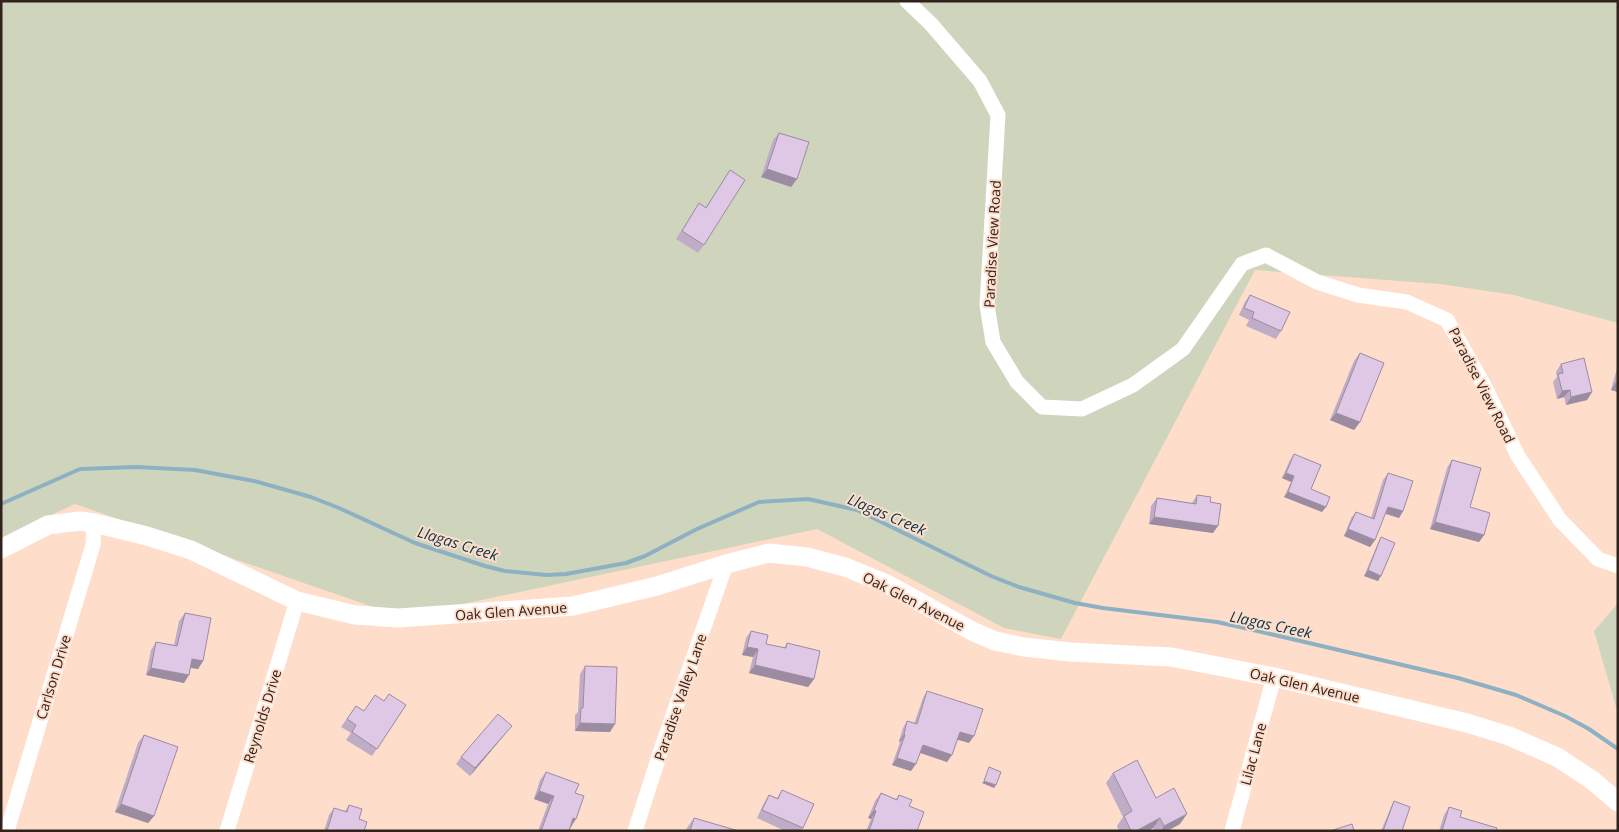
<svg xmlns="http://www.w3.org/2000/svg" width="1619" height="832" font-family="'Open Sans',sans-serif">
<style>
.green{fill:#cfd5bd}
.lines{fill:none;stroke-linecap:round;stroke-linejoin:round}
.stream{stroke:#8db0c3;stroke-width:4}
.minor{stroke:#fff;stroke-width:15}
.tertiary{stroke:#fff;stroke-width:19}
.wall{fill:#bfacc6}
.shaded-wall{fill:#9b8ca1}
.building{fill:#dec8e6;stroke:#9b8ca1}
.labels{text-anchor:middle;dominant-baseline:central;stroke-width:4;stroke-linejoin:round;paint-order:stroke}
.street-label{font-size:14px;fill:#2f231c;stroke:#ffddcb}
.water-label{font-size:15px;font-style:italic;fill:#03354a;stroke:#ffddcb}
</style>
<rect width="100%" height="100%" fill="#ffddcb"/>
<g class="green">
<path d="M1,1H1618V323L1514,295L1440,284L1255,270L1061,639L1004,628L817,529L402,617L75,504L1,538Z"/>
<path d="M1618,603V714L1594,631Z"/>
</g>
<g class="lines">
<path class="stream" d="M1,504L80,469L136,467L195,470L254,481L311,497L339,508L415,543L485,566L505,571L546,575L566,574L626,563L645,556L697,529L759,502L808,499L857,510L991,576L1019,587L1075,603L1103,608L1217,622L1249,629L1458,678L1516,695L1565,716L1589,729L1618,749"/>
<g class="minor">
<path d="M907,1L931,24L980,81L998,115L987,305L993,342L1017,382L1042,407L1082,409L1133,385L1183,349L1242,264L1266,255L1317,282L1358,295L1407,302L1447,320L1485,387L1518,456L1560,520L1598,559L1618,566"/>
<path d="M7,831L93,545L94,523"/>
<path d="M227,831L297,601"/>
<path d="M635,831L662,747L726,564"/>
<path d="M1232,831L1274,677"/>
</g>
<path class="tertiary" d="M1,549L48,525L80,521L94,523L147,536L191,550L297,601L355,615L398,618L573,606L657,586L726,564L769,553L807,557L845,567L887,584L972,631L995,641L1024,647L1070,652L1171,657L1274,677L1467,723L1509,736L1557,757L1592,780L1618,802"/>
</g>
<g class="wall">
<path d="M779,133L797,179L791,187L761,177L773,140Z"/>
<path d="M730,170L704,245L698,253L676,239L699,203L706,207Z"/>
<path d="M1250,295L1281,331L1276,339L1246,326L1249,320L1239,315L1245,302Z"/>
<path d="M1360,353V422L1354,430L1330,420L1354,361Z"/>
<path d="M1561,364L1592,392L1587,400L1566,405L1564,397L1557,399L1553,382L1557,377L1556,372Z"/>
<path d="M1618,365V392L1611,390Z"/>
<path d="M1294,454L1311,489L1322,512L1284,497L1291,482L1282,478L1290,460Z"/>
<path d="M1452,460L1470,507L1484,535L1479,542L1430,529L1447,468Z"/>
<path d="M1388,473L1403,511L1399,518L1385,514L1375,540L1370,547L1344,536L1351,518L1356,512L1371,518L1383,480Z"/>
<path d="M1197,495L1210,502L1213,533L1149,524L1151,506L1157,498L1192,503Z"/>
<path d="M1381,537L1378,581L1364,576L1378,543Z"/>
<path d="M185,613L203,661L198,669L191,668L184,683L146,675L151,650L156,642L174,645L179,621Z"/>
<path d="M751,631L766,644L784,648L787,643L814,679L808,687L749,673L753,657L742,655L746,638Z"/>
<path d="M585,666L610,732L575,731V715L578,712L580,674Z"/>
<path d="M927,691L969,743L958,739L947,762L920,753L911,771L892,765L900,742L899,741L903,728L907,721L914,724L923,698Z"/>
<path d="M384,701L406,705L372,756L346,740L351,733L341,727L356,706L364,711Z"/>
<path d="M506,733L470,776L456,764L461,757Z"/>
<path d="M144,735L154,816L148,823L115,812L138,743Z"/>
<path d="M546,772L575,793L576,819L569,831H538L548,804L534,799L540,780Z"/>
<path d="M1113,773L1156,798L1180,824L1167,831H1155L1153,828L1148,831H1119L1117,826L1123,817L1106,783Z"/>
<path d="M782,790L803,828L801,831H785L757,818L764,803L769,795L777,798Z"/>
<path d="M881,793L896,799L899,795L909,806L917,831H866L871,819L868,818L875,801Z"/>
<path d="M1394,801L1402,831H1381L1391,807Z"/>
<path d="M349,805L359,819L364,831H324L329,815L334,808L345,811Z"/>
<path d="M1449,807L1460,817L1496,831H1439L1444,815Z"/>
<path d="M694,818L739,831H686L687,828Z"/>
</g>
<g class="shaded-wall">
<path d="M767,169L797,179L791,187L761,177Z"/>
<path d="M1616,382L1618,383V392L1611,390Z"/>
<path d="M1570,390L1564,397L1557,399L1562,391Z"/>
<path d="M1592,392L1587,400L1566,405L1571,397Z"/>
<path d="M1336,413L1360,422L1354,430L1330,420Z"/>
<path d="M1286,473L1294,476L1291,482L1282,478Z"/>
<path d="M1288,492L1326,507L1322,512L1284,497Z"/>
<path d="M1388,507L1403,511L1399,518L1384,513Z"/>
<path d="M1154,517L1218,526L1213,533L1149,524Z"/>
<path d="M1435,522L1484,535L1479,542L1430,529Z"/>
<path d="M1348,529L1375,540L1370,547L1344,536Z"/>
<path d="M1368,570L1381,576L1378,581L1364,576Z"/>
<path d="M747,647L758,649L753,657L742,655Z"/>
<path d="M192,659L203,661L198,669L187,667Z"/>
<path d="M755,665L814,679L808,687L749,673Z"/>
<path d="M151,668L189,675L184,683L146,675Z"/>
<path d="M580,723L615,724L610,732L575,731Z"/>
<path d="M512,726L506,733L470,776L475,768Z"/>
<path d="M960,732L974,736L969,743L955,739Z"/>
<path d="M904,734L905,735L900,742L899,741Z"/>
<path d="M923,745L952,755L947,762L918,752Z"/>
<path d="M897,758L916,764L911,771L892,765Z"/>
<path d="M984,781L996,785L994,788L982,783Z"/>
<path d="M539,791L554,796L548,804L534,799Z"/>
<path d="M121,804L154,816L148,823L115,812Z"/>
<path d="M874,810L876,811L871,819L868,818Z"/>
<path d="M1187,814L1180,824L1167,831H1161L1164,826Z"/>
<path d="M573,818L576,819L570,827Z"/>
<path d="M1160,818L1153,828L1148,831H1136Z"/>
</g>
<g class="building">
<path d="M779,133L809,142L797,179L767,169Z"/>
<path d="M730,170L745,180L704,245L682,231L699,203L706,208Z"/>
<path d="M1250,295L1290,312L1281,331L1252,318L1254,312L1244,308Z"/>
<path d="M1360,353L1384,363L1360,422L1336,413Z"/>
<path d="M1584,358L1592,392L1571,397L1570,390L1562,391L1558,374L1563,373L1561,364Z"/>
<path d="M1294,454L1321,465L1311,489L1330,497L1326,507L1288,492L1294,476L1286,473Z"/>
<path d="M1452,460L1481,468L1470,507L1490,513L1484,535L1435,522Z"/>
<path d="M1388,473L1413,481L1403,511L1388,507L1375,540L1348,529L1356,512L1374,519Z"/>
<path d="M1197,495L1211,497L1210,502L1221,504L1218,526L1154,517L1157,498L1196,504Z"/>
<path d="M1381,537L1395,543L1381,576L1368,570Z"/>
<path d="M185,613L211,618L203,661L192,659L189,675L151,668L156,642L177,646Z"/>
<path d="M751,631L768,635L766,644L786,648L787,643L820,651L814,679L755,665L758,649L747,647Z"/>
<path d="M585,666L617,667L615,724L580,723L581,708H583Z"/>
<path d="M927,691L983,709L974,736L960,732L952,755L923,745L916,764L897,758L905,735L904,734L907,721L917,724Z"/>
<path d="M389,694L406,705L377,749L352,732L356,725L347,719L356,706L364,711L375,695L384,701Z"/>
<path d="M498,714L512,726L475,768L461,757Z"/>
<path d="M144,735L178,747L154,816L121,804Z"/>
<path d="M1137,760L1156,798L1174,788L1187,814L1164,826L1160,818L1136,831H1131L1124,816L1132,811L1113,773Z"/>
<path d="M989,767L1001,772L996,785L984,781Z"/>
<path d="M546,772L579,784L575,793L584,796L576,819L573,818L569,831H541L554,796L539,791Z"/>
<path d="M782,790L814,804L803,828L762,810L769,795L778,799Z"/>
<path d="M881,793L897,800L899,795L912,800L909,806L924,812L917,831H905L902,830V831H869L876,811L874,810Z"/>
<path d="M1394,801L1410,807L1402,831H1383Z"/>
<path d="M349,805L362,809L359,819L367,822L364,831H327L334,808L347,812Z"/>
<path d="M1449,807L1462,811L1460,817L1497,828L1496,831H1442Z"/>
<path d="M694,818L739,831H690Z"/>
<path d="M1352,824L1354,831H1330Z"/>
</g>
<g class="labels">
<g class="street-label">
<text transform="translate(992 244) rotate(-87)">Paradise View Road</text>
<text transform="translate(1482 385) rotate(63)">Paradise View Road</text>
<text transform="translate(914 601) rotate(27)">Oak Glen Avenue</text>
<text transform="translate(511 611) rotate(-4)">Oak Glen Avenue</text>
<text transform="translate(53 677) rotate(-73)">Carlson Drive</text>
<text transform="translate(1305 685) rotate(13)">Oak Glen Avenue</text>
<text transform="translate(680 697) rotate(-71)">Paradise Valley Lane</text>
<text transform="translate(262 716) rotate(-73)">Reynolds Drive</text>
<text transform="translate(1253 754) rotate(-75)">Lilac Lane</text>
</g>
<g class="water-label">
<text transform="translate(887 514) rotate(23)">Llagas Creek</text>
<text transform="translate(458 543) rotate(17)">Llagas Creek</text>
<text transform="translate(1271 624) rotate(12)">Llagas Creek</text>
</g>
</g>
<rect width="1619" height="832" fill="none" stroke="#2f231c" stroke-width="5"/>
</svg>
